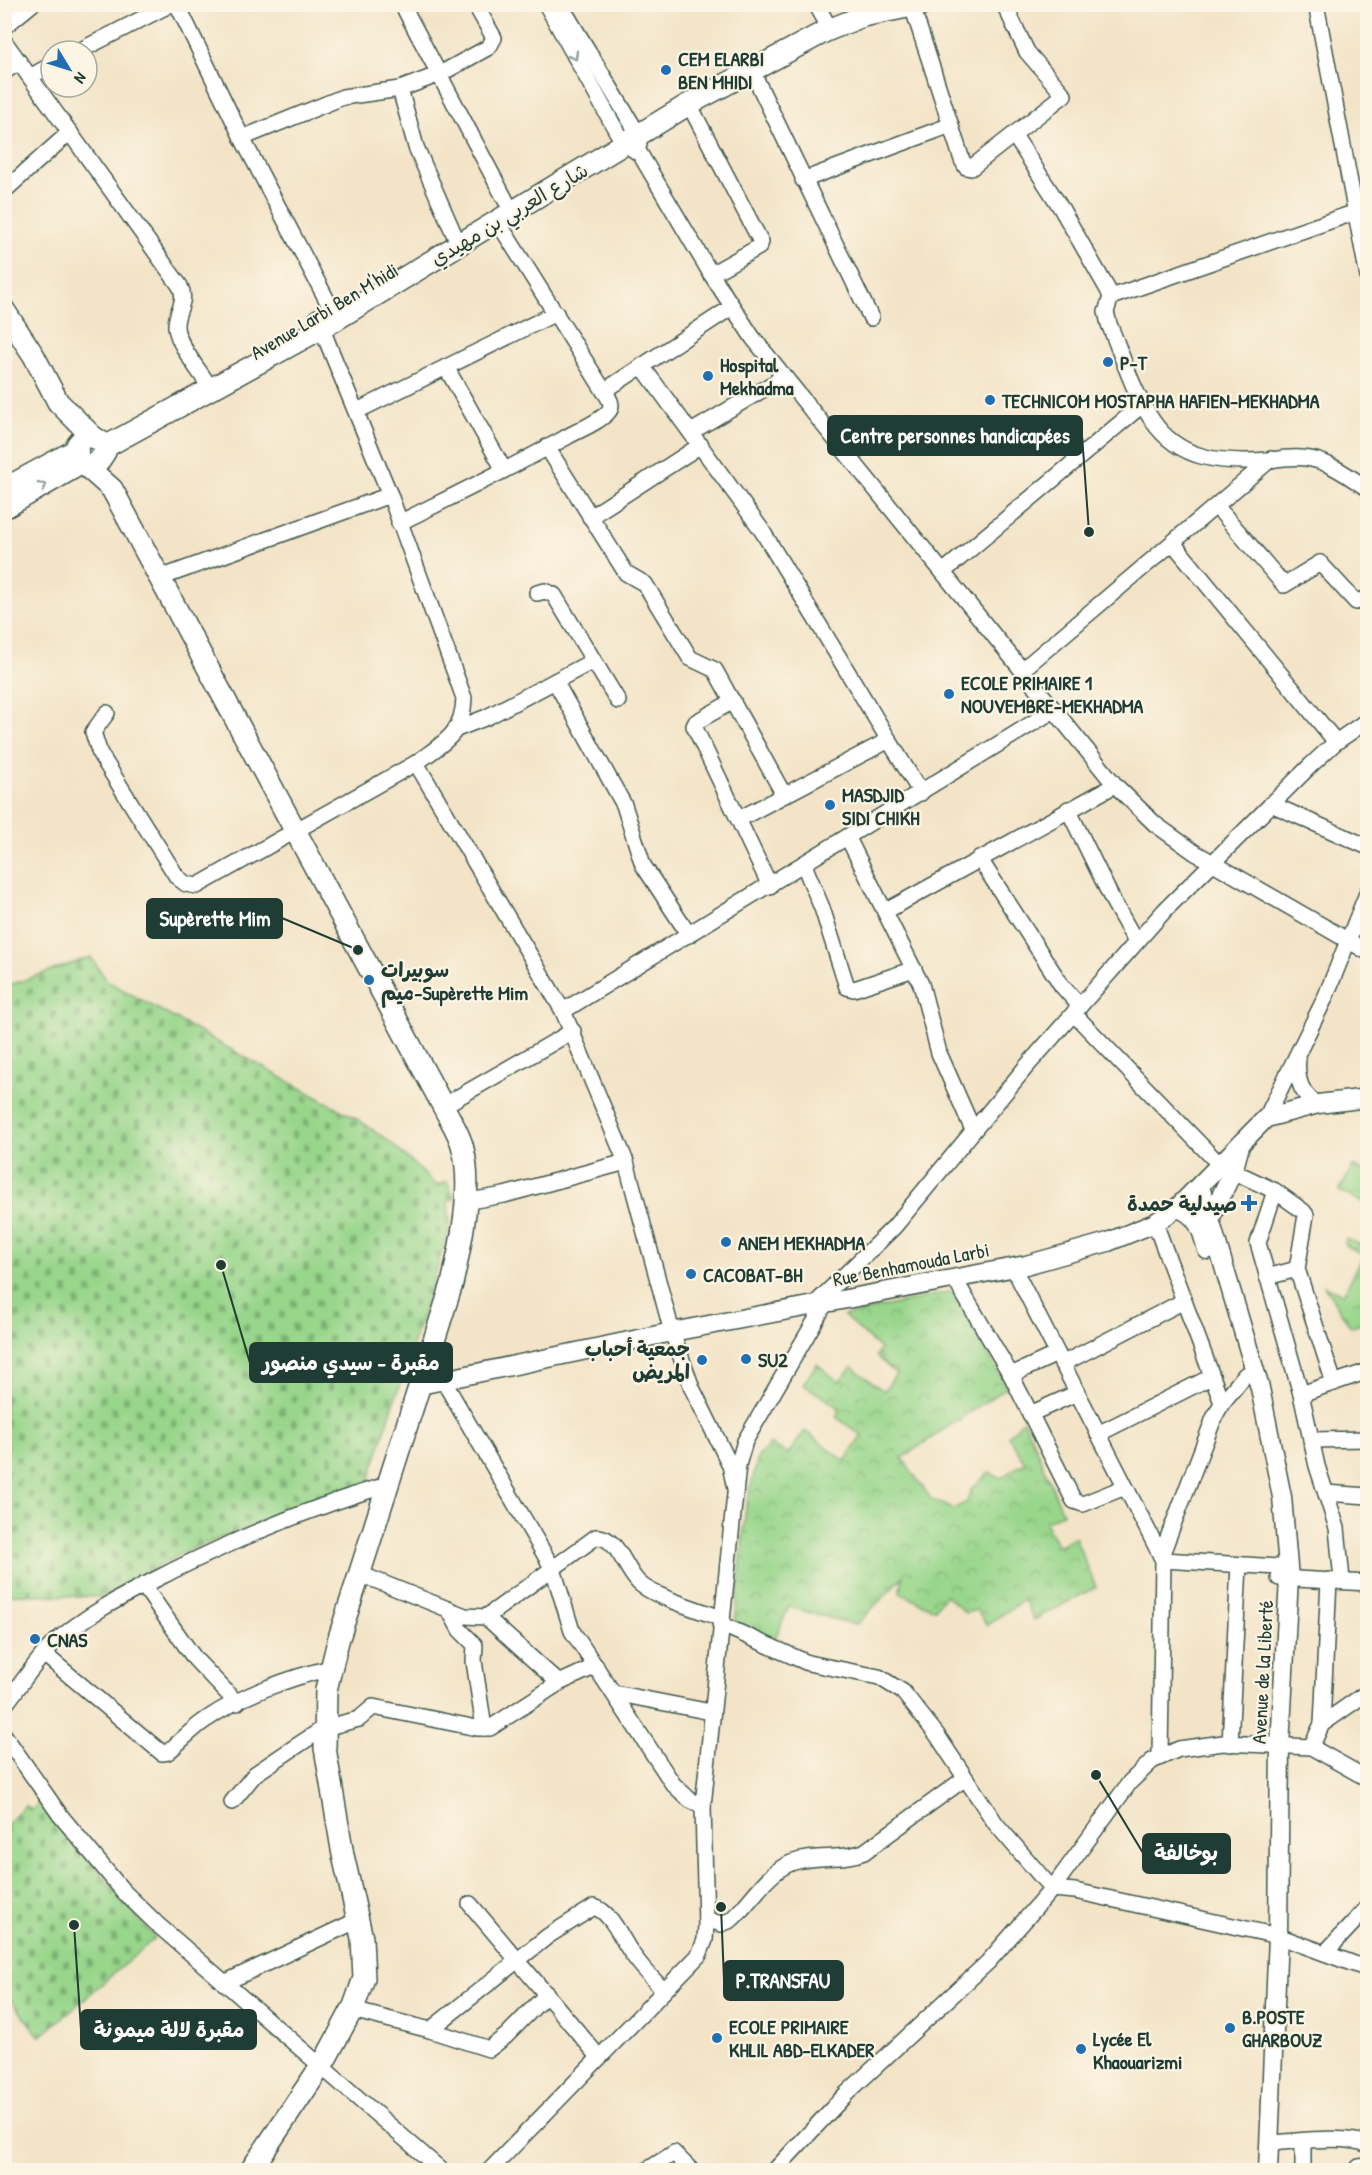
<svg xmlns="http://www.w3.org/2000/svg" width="1372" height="2175" font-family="'Patrick Hand','Playpen Sans Arabic',sans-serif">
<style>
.cemetery{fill:url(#cemetery-stones);stroke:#5c8a60;stroke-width:1.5}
.park{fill:url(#park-crowns);stroke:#5c8a60;stroke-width:1.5}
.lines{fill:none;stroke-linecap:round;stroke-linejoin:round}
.minor-casing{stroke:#3f564a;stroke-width:18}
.tertiary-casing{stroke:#3f564a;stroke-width:21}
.secondary-casing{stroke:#3f564a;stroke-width:24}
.minor{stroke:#fff;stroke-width:15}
.tertiary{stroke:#fff;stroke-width:18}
.secondary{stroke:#fff;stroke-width:21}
.oneway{stroke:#8f9e9a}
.poi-dot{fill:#1f6fb2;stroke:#fcf5e5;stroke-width:2}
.labels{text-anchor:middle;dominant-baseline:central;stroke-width:4.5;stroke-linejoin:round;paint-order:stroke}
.poi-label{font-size:20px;font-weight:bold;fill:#1f3d34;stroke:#fcf5e5;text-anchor:start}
.street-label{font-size:20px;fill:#1f3d34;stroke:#fcf5e5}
.leader{fill:none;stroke:#1f3d34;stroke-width:2}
.callout-dot{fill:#1f3d34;stroke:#fcf5e5;stroke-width:2}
.callout{fill:#1f3d34;stroke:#1f3d34;stroke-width:2}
.callout-label{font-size:21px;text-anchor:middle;font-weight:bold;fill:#fff}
</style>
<defs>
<pattern id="cemetery-stones" width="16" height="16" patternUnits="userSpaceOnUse" patternTransform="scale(1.5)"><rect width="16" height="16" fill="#98d68b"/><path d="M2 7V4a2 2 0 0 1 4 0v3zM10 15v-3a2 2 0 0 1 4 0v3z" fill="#7baf72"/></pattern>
<pattern id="park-crowns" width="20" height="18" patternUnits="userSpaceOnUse" patternTransform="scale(1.5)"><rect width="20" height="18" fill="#98d68b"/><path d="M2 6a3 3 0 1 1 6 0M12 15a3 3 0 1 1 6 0" fill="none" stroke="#7baf72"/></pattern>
</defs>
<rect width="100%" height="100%" fill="#fcf5e5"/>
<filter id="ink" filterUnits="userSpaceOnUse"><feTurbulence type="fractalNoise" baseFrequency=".0167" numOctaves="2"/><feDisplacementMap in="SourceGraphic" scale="12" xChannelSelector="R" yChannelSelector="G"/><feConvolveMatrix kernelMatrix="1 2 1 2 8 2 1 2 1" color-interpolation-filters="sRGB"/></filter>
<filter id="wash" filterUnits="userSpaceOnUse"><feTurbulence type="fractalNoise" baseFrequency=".008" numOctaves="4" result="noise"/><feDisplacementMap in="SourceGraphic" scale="24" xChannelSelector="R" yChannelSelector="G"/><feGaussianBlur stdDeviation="1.35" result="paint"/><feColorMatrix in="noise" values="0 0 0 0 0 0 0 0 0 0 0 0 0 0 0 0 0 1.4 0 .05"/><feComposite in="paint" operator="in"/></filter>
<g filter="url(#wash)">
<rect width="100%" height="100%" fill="#f3e4c8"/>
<g class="cemetery">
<path d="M91,957L107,981L357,1119L390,1142L436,1185L447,1182L455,1199L448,1201L450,1224L447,1237L368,1484L186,1551L102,1597L11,1594L5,1588L4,987Z"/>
<path d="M41,1802L155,1938L40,2037L5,1993V1826L26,1805L31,1810Z"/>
</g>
<g class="park">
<path d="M1353,1166L1367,1173V1204L1339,1191Z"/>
<path d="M1346,1239L1364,1246L1368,1241L1367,1320L1351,1327L1324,1286L1343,1294L1364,1255L1345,1245Z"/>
<path d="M952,1291L1007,1387L902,1458L931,1499L953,1509L967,1502L972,1488L989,1473L1001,1478L1025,1462L1008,1436L1024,1420L1063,1513L1045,1522L1058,1546L1075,1537L1096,1587L1034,1620L1024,1600L987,1625L977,1610L965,1613L946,1595L934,1609L900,1593L903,1577L856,1625L789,1607L773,1643L735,1621L746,1506L758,1457L770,1444L788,1454L805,1431L845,1461L862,1436L836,1417L840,1408L803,1384L817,1364L839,1382L852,1367L884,1391L896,1374L876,1356L880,1349L844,1316Z"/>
</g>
</g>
<g filter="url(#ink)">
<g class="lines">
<g class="minor-casing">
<g id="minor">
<path d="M177,4L242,138L331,308"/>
<path d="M402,4L506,201"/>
<path d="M546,4L617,132L624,143L640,154L711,274L753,338L1115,785L1155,824L1194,852L1368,952"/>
<path d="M560,4L638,134L639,145"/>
<path d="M816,4L825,20"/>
<path d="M1316,4L1368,277"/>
<path d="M912,6L962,160L966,167L971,168L1064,95L1027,52L1004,4"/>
<path d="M4,27L32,4"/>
<path d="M4,41L180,286C188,302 175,311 176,327C177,344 202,374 211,389"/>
<path d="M79,51L171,4"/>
<path d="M752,71L871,318"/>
<path d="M4,72L19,62"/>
<path d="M30,77L51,65"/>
<path d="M400,89L416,147L454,234"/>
<path d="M689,104L761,242L759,247L711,274"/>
<path d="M1014,135L1061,208L1108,290L1111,297L1106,312L1109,324C1122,355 1133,392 1152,420C1180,462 1224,463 1270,460C1283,458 1298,456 1311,459C1332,463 1351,478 1368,489"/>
<path d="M242,138L343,97L400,89L440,74L489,47L494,38L475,4"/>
<path d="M803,180L951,125"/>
<path d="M4,191L70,132"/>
<path d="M1111,297L1356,212"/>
<path d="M317,317L390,495L464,698C463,735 443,743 416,763"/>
<path d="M642,366L761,529L921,793"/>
<path d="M446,367L504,470"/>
<path d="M604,391L732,307"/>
<path d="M357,411L556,313"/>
<path d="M691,432L784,377"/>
<path d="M547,447L626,573L645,584L690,658L715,670L784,795"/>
<path d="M1217,507L1284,585L1320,563L1356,602L1368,598"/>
<path d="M590,517L701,445"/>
<path d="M399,523C455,495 511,468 565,438C578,430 599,423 609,411C614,404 608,397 604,391L498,222"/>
<path d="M1173,543L1336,742"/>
<path d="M943,572L1143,404"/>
<path d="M160,578L390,495"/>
<path d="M537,593L545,591L554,595L618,701"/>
<path d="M1022,670L1271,459"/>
<path d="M555,681L624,805L643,865L689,935"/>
<path d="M733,701L696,722L694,726L770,886"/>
<path d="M107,713L93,732L100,754L177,877L186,884L197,886L416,763L563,1011"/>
<path d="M459,728L487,717L593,661"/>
<path d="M1271,804L1368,847"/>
<path d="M1068,809L1113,901L1136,942"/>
<path d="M739,819L889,740"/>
<path d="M848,838L921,984L939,1053L973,1130"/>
<path d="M979,858L1062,986L1080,1006"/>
<path d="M804,865L822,908L847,987L854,989L914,969"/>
<path d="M886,911L1115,785"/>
<path d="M1074,1014L1220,1165L1275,1191L1303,1211L1306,1215L1297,1269L1334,1383"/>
<path d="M1298,1058C1296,1077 1300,1095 1318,1104"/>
<path d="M443,1106L573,1031"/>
<path d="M1266,1118L1325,998L1368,891"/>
<path d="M1275,1191L1258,1243L1301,1394L1317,1466L1337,1528L1342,1580"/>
<path d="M464,1202L504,1195L626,1162"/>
<path d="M1155,1223L1222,1403"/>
<path d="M1013,1267L1163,1560L1160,1756"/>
<path d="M1267,1277L1297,1269"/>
<path d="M954,1278L1011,1375L1074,1501L1083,1504L1125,1487"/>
<path d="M814,1305L894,1227L1026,1067L1165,910L1311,765L1336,742L1368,720"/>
<path d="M1062,1364L1182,1302"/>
<path d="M1011,1375L1057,1354"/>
<path d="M443,1380L553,1569L572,1631L673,1784L690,1800L703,1806"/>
<path d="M1301,1394L1368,1371"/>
<path d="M1030,1414L1077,1393"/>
<path d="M1098,1434L1211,1377"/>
<path d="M1311,1440L1368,1439"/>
<path d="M735,1489L730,1465L692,1388L672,1332L626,1162L563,1011L1054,710"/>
<path d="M1326,1493L1368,1496"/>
<path d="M1161,1556L1214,1418L1222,1403L1245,1375"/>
<path d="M1163,1560L1278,1567"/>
<path d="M360,1574L465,1616L486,1617L596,1537C617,1535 625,1570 639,1583C654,1597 700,1610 721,1618"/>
<path d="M1279,1578L1368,1583"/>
<path d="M143,1585L195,1659L237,1703"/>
<path d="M449,1610L460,1630L475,1645L474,1661L484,1728"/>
<path d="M486,1617L559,1683"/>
<path d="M720,1624L808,1663L879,1677L903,1692L937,1735L996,1824L1052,1889L1075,1891L1278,1936L1368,1969"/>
<path d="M44,1654L162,1753L168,1752C181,1741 193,1728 207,1719C240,1696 291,1677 331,1668"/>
<path d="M614,1693L711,1712"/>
<path d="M4,1706C20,1686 34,1663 52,1645C88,1612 133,1591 176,1569C244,1536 314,1506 387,1485"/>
<path d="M1322,1724L1329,1580"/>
<path d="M4,1735L60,1815L123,1891L158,1925L441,2170"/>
<path d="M1230,1744L1239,1565"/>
<path d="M1311,1747L1322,1724L1368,1692"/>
<path d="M232,1802L255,1774L286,1753L324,1728L359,1719L373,1707L477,1728H490L559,1683L596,1666"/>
<path d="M470,1904L599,2057"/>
<path d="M706,1919L721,1924L731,1920C751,1903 766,1873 791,1863C815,1854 841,1861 864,1852L964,1779"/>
<path d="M1325,1953L1368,1907"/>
<path d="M224,1983L358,1920"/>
<path d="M352,2010L430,2030L548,1936L594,1907C612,1912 622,1941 633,1955C642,1968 653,1979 664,1991"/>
<path d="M430,2030L489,2049L506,2036L547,1994"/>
<path d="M1269,2143C1293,2142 1347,2134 1368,2145"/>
<path d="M490,2170L699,1955L705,1940L706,1925L703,1806L738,1465L745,1441L825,1304"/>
<path d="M647,2170L674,2153L691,2170"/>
<path d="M775,2170L847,2093L988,1962L1052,1889L1130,1782L1152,1761L1179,1749L1223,1743L1311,1747L1368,1779"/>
<path d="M1303,2170V2142"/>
<path d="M1356,2170L1359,2167L1368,2166"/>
</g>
</g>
<g class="tertiary-casing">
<g id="tertiary">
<path d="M1200,1186L1260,1388L1282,1497L1289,1578L1280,1747L1278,1936L1268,2170"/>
<path d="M1177,1208C1198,1214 1202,1231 1207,1250"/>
<path d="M1210,1219L1233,1171L1240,1146"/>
<path d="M420,1385L672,1332L1026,1265L1108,1242L1155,1223L1177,1208L1266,1118L1318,1104L1368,1098"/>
</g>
</g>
<g class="secondary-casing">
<g id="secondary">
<path d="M4,310L34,356L58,402L92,436"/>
<path d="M105,447L322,328L689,104L826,31L863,16L922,4"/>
<path d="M87,465L97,464L105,452L103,443L92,436L83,438L77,445L78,459L112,489L443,1106C450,1120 460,1134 463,1149C473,1189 461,1244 452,1284L338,1641L326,1690L325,1748L343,1855L362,1938L364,1978L354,2006L325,2060L251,2170"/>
<path d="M4,489L76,450"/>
<path d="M4,508L82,463"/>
</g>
</g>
<use href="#minor" class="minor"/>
<use href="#tertiary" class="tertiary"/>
<use href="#secondary" class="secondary"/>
</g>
<defs><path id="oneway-chevron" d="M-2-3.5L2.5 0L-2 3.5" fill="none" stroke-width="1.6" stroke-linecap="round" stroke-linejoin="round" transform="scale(1.5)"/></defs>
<g class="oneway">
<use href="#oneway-chevron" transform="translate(574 56) rotate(60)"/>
<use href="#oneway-chevron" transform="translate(43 486) rotate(-30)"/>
</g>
</g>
<g class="poi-dot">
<circle cx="666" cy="70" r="6"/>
<circle cx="1108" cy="362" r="6"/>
<circle cx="708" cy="376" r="6"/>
<circle cx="990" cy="400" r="6"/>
<circle cx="949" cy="694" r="6"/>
<circle cx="830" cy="805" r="6"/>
<circle cx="369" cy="980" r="6"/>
<path d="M1246 1194h6v6h6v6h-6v6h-6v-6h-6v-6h6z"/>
<circle cx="726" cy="1242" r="6"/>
<circle cx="691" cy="1274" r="6"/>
<circle cx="746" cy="1359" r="6"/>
<circle cx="702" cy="1360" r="6"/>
<circle cx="35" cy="1639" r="6"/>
<circle cx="1230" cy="2028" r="6"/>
<circle cx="717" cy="2038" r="6"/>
<circle cx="1081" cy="2049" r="6"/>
</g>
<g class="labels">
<g class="poi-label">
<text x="678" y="58">CEM ELARBI<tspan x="678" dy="23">BEN MHIDI</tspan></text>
<text x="1120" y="362">P-T</text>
<text x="720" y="364">Hospital<tspan x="720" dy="23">Mekhadma</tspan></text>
<text x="1002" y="400">TECHNICOM MOSTAPHA HAFIEN-MEKHADMA</text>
<text x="961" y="682">ECOLE PRIMAIRE 1<tspan x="961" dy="23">NOUVEMBRE-MEKHADMA</tspan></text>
<text x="842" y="794">MASDJID<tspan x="842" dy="23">SIDI CHIKH</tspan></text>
<text x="381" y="969">سوبيرات<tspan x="381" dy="23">ميم-Supèrette Mim</tspan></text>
<text x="1237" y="1203" text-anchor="end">صيدلية حمدة</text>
<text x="738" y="1242">ANEM MEKHADMA</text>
<text x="703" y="1274">CACOBAT-BH</text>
<text x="690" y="1348" text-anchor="end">جمعية أحباب<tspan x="690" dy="23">المريض</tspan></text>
<text x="758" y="1359">SU2</text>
<text x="47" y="1639">CNAS</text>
<text x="1242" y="2016">B.POSTE<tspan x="1242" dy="23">GHARBOUZ</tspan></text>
<text x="729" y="2026">ECOLE PRIMAIRE<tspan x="729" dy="23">KHLIL ABD-ELKADER</tspan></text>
<text x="1093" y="2038">Lycée El<tspan x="1093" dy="23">Khaouarizmi</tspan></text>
</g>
<g class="street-label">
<text transform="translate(509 214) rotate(-31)">شارع العربي بن مهيدي</text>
<text transform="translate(324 311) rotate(-31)">Avenue Larbi Ben M'hidi</text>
<text transform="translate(911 1264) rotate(-11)">Rue Benhamouda Larbi</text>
<text transform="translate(1262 1672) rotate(-87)">Avenue de la Liberté</text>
</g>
</g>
<path class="leader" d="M1089 532L1082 435M358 950L282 918M221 1265L250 1363M1096 1775L1143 1853M721 1907L724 1980M74 1925L81 2030"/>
<g class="callout-dot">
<circle cx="1089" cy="532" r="6"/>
<circle cx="358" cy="950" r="6"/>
<circle cx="221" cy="1265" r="6"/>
<circle cx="1096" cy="1775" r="6"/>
<circle cx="721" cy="1907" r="6"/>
<circle cx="74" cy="1925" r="6"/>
</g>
<g class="callout">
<rect x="828" y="416" width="254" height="39" rx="6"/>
<rect x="147" y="899" width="135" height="39" rx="6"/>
<rect x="250" y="1343" width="202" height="39" rx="6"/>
<rect x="1143" y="1834" width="87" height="39" rx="6"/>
<rect x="724" y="1961" width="119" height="39" rx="6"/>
<rect x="81" y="2010" width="175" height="39" rx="6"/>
</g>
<g class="callout-label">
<text x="955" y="443">Centre personnes handicapées</text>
<text x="215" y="926">Supèrette Mim</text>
<text x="351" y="1370">مقبرة - سيدي منصور</text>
<text x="1186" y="1860">بوخالفة</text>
<text x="783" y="1988">P.TRANSFAU</text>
<text x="169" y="2037">مقبرة لالة ميمونة</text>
</g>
<rect width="1372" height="2175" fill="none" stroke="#fcf5e5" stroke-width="24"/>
<g transform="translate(69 69) rotate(128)"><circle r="28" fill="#fcf5e5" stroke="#a4ab9e" stroke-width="1.5"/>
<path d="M0-4.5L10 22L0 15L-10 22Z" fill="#1f6fb2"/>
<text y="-9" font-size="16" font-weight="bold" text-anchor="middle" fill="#1f3d34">N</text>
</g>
</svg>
